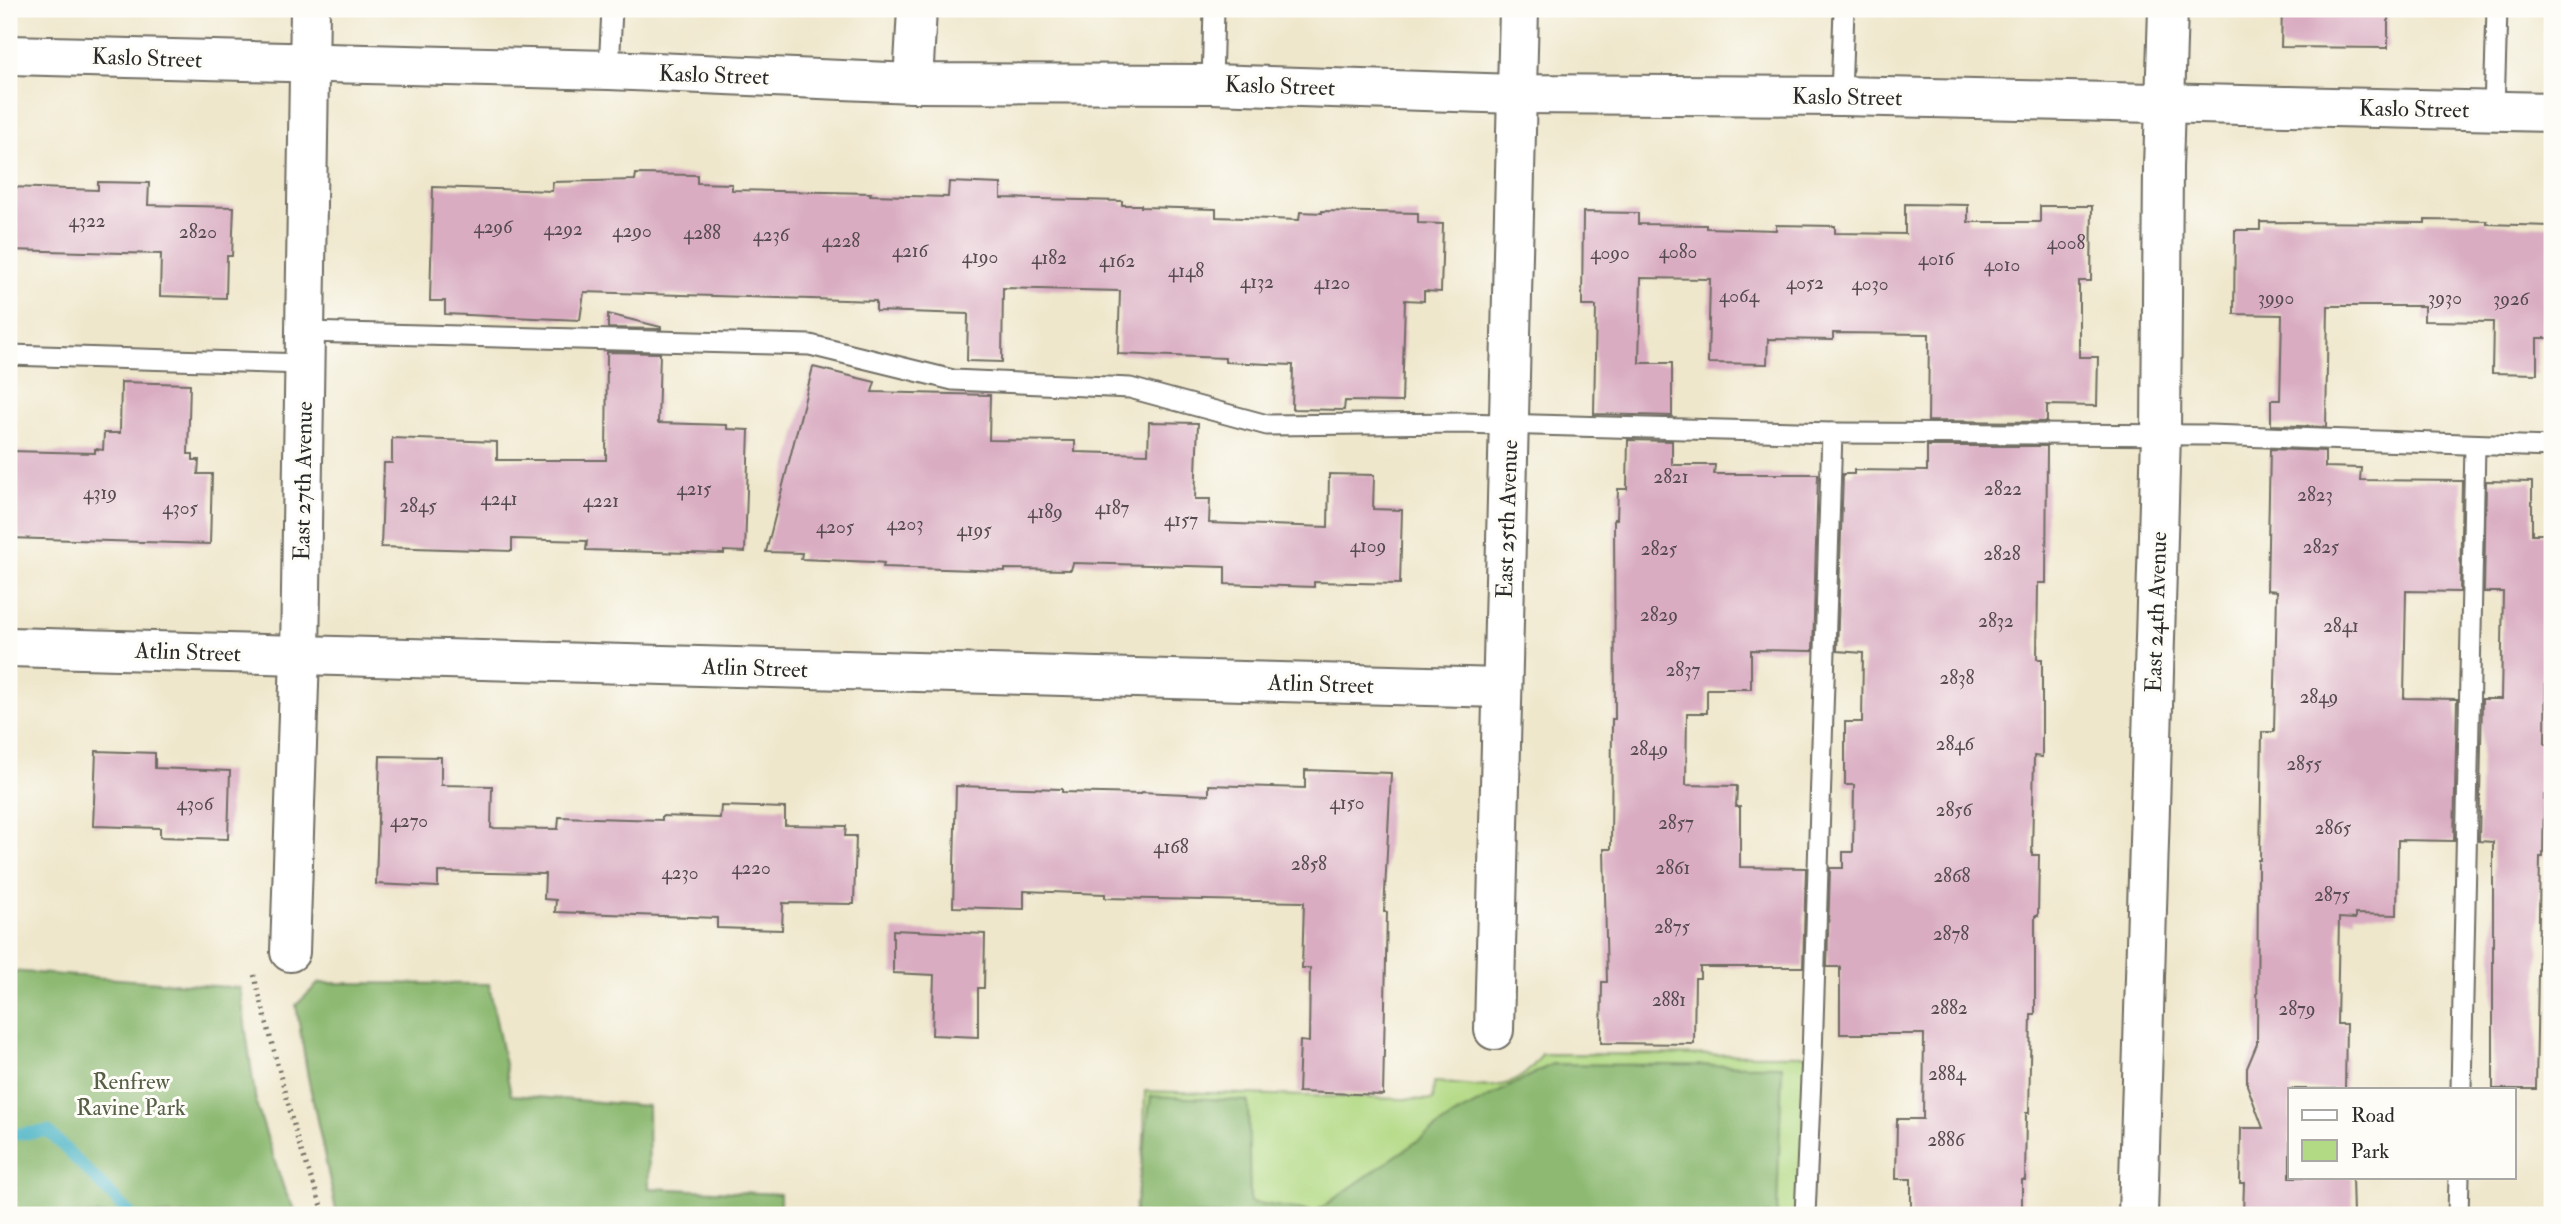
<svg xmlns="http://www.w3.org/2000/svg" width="2561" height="1224" font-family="'IM FELL Double Pica',serif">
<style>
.green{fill:#b2d984;stroke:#6e8258;stroke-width:2}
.forest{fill:#8db972;stroke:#5c724e;stroke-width:2}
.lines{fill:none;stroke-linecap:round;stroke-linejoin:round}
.stream{stroke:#48b3c5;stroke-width:12}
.building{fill:#d9acc1}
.service-casing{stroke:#706d63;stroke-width:23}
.minor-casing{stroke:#706d63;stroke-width:42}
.path{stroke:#706d63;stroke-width:4.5;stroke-dasharray:2 5;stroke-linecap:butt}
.service{stroke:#fff;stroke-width:19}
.minor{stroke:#fff;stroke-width:38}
.labels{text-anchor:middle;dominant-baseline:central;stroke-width:6;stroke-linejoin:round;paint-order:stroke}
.number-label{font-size:19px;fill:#564b50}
.street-label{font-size:23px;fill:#2b2b2b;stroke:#fdfcf7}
.park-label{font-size:23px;fill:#545f46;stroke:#fdfcf7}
</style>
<rect width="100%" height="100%" fill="#fdfcf7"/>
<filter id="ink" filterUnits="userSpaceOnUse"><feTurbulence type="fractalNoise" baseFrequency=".0143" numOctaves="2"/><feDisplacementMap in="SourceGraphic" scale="14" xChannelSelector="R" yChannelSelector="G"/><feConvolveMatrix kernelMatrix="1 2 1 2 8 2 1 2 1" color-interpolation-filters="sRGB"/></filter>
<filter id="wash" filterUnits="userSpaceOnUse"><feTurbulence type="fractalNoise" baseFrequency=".00686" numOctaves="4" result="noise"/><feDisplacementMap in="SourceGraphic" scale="28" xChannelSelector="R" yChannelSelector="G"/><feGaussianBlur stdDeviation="1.57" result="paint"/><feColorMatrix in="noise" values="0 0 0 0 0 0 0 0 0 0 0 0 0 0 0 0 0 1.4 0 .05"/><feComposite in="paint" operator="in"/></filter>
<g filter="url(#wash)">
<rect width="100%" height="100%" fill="#efe7cc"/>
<path class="green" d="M1542,1054L1812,1055L1805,1215H1142L1145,1091L1433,1100L1434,1082C1480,1085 1513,1099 1542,1054Z"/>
<g class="forest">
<path d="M9,971L240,988L256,1103L284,1189L297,1215H9Z"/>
<path d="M319,983L489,984L511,1095L648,1106L649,1188L780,1194V1215H337L308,1077L296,1005Z"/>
<path d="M1552,1064L1782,1066L1777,1215H1134L1151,1096L1248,1101L1250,1202L1315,1212L1455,1115Z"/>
</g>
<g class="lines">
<path class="stream" d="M9,1135L48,1131L131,1215"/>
</g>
<g id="blocks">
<g class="building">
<path d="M2282,9H2388V48L2281,47Z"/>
<path d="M636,174L697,175V183L732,184V190L871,193L870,195L948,197L949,182L1001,184V198L1122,201V205H1141V207L1216,209V217L1299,220L1300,212L1322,213V211L1418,213V223L1443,224L1441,292L1424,291V301L1405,300L1402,402L1345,401L1344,410L1292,409L1293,365L1225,362V358L1118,354L1120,291L1003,288L1002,362L967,361L968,314L876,311V301L584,292L580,320L445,314V301H430L433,187L552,191L553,182L635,180Z"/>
<path d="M98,182L149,183L148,205L234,207L232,256H227L226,298L160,296L161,254L9,250V187L98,190Z"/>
<path d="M1905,204L1968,205V222H2040V206H2092L2091,281H2079V357H2098L2097,406L2047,405V422L1928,421L1929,334L1833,333V340L1768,339L1767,364L1708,363L1710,279L1641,278L1639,363H1672V416L1594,414L1596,306H1582L1583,212L1638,213V224L1706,225V228L1776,230V225L1835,226V233L1905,234Z"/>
<path d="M2425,220L2487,221V224L2552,226L2550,338H2537V374L2492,373L2493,322L2424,321V306H2328L2326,427L2271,425V400H2280L2282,315L2234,314L2235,230H2260V222L2425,223Z"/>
<path d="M608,314L661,327V329L608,328Z"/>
<path d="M607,352L660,353L658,423L727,425V429L749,430L745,552L724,551V554L586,550L587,541L512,539V551L381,547L384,463H392V438L497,442V460H606Z"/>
<path d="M813,367L875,382L872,392L990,395L989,440L1075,441V452L1148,454L1149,422L1198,423L1195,499H1210L1209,523L1328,527L1329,474L1374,475L1373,509L1402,510L1400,584L1314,582V587L1225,584V567L1073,563L1071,570L1005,569V571L883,567L884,563L874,562L801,559L802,553L766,552Z"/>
<path d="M121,382L190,384L188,454H193V460H199L198,474H212L210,544L9,538V451L95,453V449L103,450L104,433H120Z"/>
<path d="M1628,440L1672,441V465H1715L1714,474H1818L1813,651L1751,650V689H1707V713H1687L1686,785L1737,786L1736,807H1740V867L1806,868L1803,967H1700V978H1695L1694,1044L1601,1043L1602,982H1607L1604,849H1611L1612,719H1615L1614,519H1617L1618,489H1627Z"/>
<path d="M1927,446H2047L2046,583H2038L2037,659H2042V757L2034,756L2032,855H2039L2038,916H2035V1014H2031L2029,1113H2026L2025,1180H2022V1215H1911V1179H1896L1897,1119H1923L1924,1034H1840V967H1827L1830,868H1843V852H1853L1854,785H1845V722H1862L1863,653L1837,651L1843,474H1854V470L1927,471Z"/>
<path d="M2270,449L2325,451V467L2361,468L2360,480L2462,481L2460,592L2406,591L2404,698L2457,699L2454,841L2398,840L2397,915L2355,914V919L2339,918L2337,1024H2346L2345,1089H2290V1177H2352L2353,1215H2243L2244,1183H2240L2241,1128H2263L2247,1085V1068L2257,1044L2258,860H2260L2262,732H2274L2277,591L2267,590Z"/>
<path d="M2486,481L2532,482V534H2549L2548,599H2552V646H2546L2545,744H2552V795H2544L2543,857H2540L2536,1089H2493V842L2479,841L2482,699H2501L2503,592H2484Z"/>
<path d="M96,751L155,753V768L230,771L228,839L160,837V828L93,826Z"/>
<path d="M380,756L441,757V785L492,786L491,828L558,829L559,817L662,820V816L720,818L721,806L785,808V825L846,826L845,836H856L854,904L783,903L782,930L717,928V918L555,912L556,900L544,899L545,874L438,872V887L376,884Z"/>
<path d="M1305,770L1391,773L1384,912H1387L1383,1095L1298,1092L1300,1041L1309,1042L1310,968H1302L1304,902L1105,898V894L1024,891V909L953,907L956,786L1062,789V792L1141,794V792L1209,795V785L1305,788Z"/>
<path d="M893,930L985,934L984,988H978V1037L932,1035L934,975L893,973Z"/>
</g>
</g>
</g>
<g filter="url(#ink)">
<use href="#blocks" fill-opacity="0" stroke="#706d63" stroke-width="2"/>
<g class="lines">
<g class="service-casing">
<g id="service">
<path d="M609,70L612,9"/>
<path d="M1212,84L1214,9"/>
<path d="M1841,96L1844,9"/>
<path d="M2494,110L2497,9"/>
<path d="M305,332L810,345L953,380L1130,388L1267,425L1462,423L1832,433L2209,435L2552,447"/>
<path d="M9,355L305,364"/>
<path d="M2461,1089L2475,446"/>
<path d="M1805,1215L1812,1055L1832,433"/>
<path d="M2458,1215L2459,1177"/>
</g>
</g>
<g class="minor-casing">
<g id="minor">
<path d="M9,55L609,70L913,83L1212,84L1516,94L1841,96L2552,112"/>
<path d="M913,83L917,9"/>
<path d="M9,647L1501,688"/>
<path d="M290,952L300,655L310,9"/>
<path d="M1494,1030L1519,9"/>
<path d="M2138,1215L2161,434L2163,167L2168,9"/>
</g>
</g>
<path class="path" d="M254,975L298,1142L325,1215"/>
<use href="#service" class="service"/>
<use href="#minor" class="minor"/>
</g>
</g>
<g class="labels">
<g class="number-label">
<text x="87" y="221">4322</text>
<text x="493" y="227">4296</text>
<text x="563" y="229">4292</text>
<text x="632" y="231">4290</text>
<text x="198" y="232">2820</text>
<text x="702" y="233">4288</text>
<text x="771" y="235">4236</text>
<text x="841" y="241">4228</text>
<text x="2066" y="243">4008</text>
<text x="910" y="251">4216</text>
<text x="1678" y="252">4080</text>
<text x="1610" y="253">4090</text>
<text x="980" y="257">4190</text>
<text x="1049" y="258">4182</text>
<text x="1936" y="259">4016</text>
<text x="1117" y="261">4162</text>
<text x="2002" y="265">4010</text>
<text x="1186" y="271">4148</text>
<text x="1257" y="282">4132</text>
<text x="1332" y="283">4120</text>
<text x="1805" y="283">4052</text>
<text x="1870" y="284">4030</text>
<text x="1739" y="296">4064</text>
<text x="2276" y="298">3990</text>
<text x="2445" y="298">3930</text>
<text x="2511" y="299">3926</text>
<text x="1671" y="477">2821</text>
<text x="694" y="489">4215</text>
<text x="2003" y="489">2822</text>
<text x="100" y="493">4319</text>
<text x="2315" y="495">2823</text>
<text x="499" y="499">4241</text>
<text x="601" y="501">4221</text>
<text x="418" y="506">2845</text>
<text x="180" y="508">4305</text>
<text x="1112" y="508">4187</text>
<text x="1045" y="512">4189</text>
<text x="1181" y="520">4157</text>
<text x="905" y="524">4203</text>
<text x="835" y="527">4205</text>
<text x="974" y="530">4195</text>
<text x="1368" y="546">4109</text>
<text x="2321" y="547">2825</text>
<text x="1659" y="549">2825</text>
<text x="2002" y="554">2828</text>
<text x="1659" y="615">2829</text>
<text x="1996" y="621">2832</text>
<text x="2341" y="626">2841</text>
<text x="1683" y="670">2837</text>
<text x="1957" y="678">2838</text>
<text x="2319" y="697">2849</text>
<text x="1955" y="744">2846</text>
<text x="1649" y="749">2849</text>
<text x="2304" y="764">2855</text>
<text x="1347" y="803">4150</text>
<text x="195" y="804">4306</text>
<text x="1954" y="810">2856</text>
<text x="409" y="821">4270</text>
<text x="1676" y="823">2857</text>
<text x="2333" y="828">2865</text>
<text x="1171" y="847">4168</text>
<text x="1309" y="864">2858</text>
<text x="751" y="868">4220</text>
<text x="1673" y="868">2861</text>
<text x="680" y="873">4230</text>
<text x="1952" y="876">2868</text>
<text x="2332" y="895">2875</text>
<text x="1672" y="927">2875</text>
<text x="1951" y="934">2878</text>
<text x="1669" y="1000">2881</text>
<text x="1949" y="1008">2882</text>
<text x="2297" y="1009">2879</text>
<text x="1947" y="1074">2884</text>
<text x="1946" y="1140">2886</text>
</g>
<g class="street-label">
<text transform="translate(147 58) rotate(2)">Kaslo Street</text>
<text transform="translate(714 75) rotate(2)">Kaslo Street</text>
<text transform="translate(1280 86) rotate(2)">Kaslo Street</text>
<text transform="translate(1847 97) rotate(1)">Kaslo Street</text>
<text transform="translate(2414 109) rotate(1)">Kaslo Street</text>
<text transform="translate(303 481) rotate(-89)">East 27th Avenue</text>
<text transform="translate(1507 519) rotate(-88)">East 25th Avenue</text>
<text transform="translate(2156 612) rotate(-88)">East 24th Avenue</text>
<text transform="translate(188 652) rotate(2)">Atlin Street</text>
<text transform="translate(755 668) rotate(2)">Atlin Street</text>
<text transform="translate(1321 684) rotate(2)">Atlin Street</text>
</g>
<g class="park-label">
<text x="131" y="1081">Renfrew<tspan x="131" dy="26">Ravine Park</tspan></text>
</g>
</g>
<rect width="2561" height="1224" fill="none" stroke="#fdfcf7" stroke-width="35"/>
<rect x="2288" y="1088" width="228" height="91" fill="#fdfcf7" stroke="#a9a8a5" stroke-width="2"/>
<rect x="2302" y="1110" width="35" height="10" fill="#ffffff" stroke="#a9a8a5" stroke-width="2"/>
<text x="2351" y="1122" font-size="21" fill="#2b2b2b">Road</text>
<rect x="2302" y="1140" width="35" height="21" fill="#b2d984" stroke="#a9a8a5" stroke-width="2"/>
<text x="2351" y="1158" font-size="21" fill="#2b2b2b">Park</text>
</svg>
